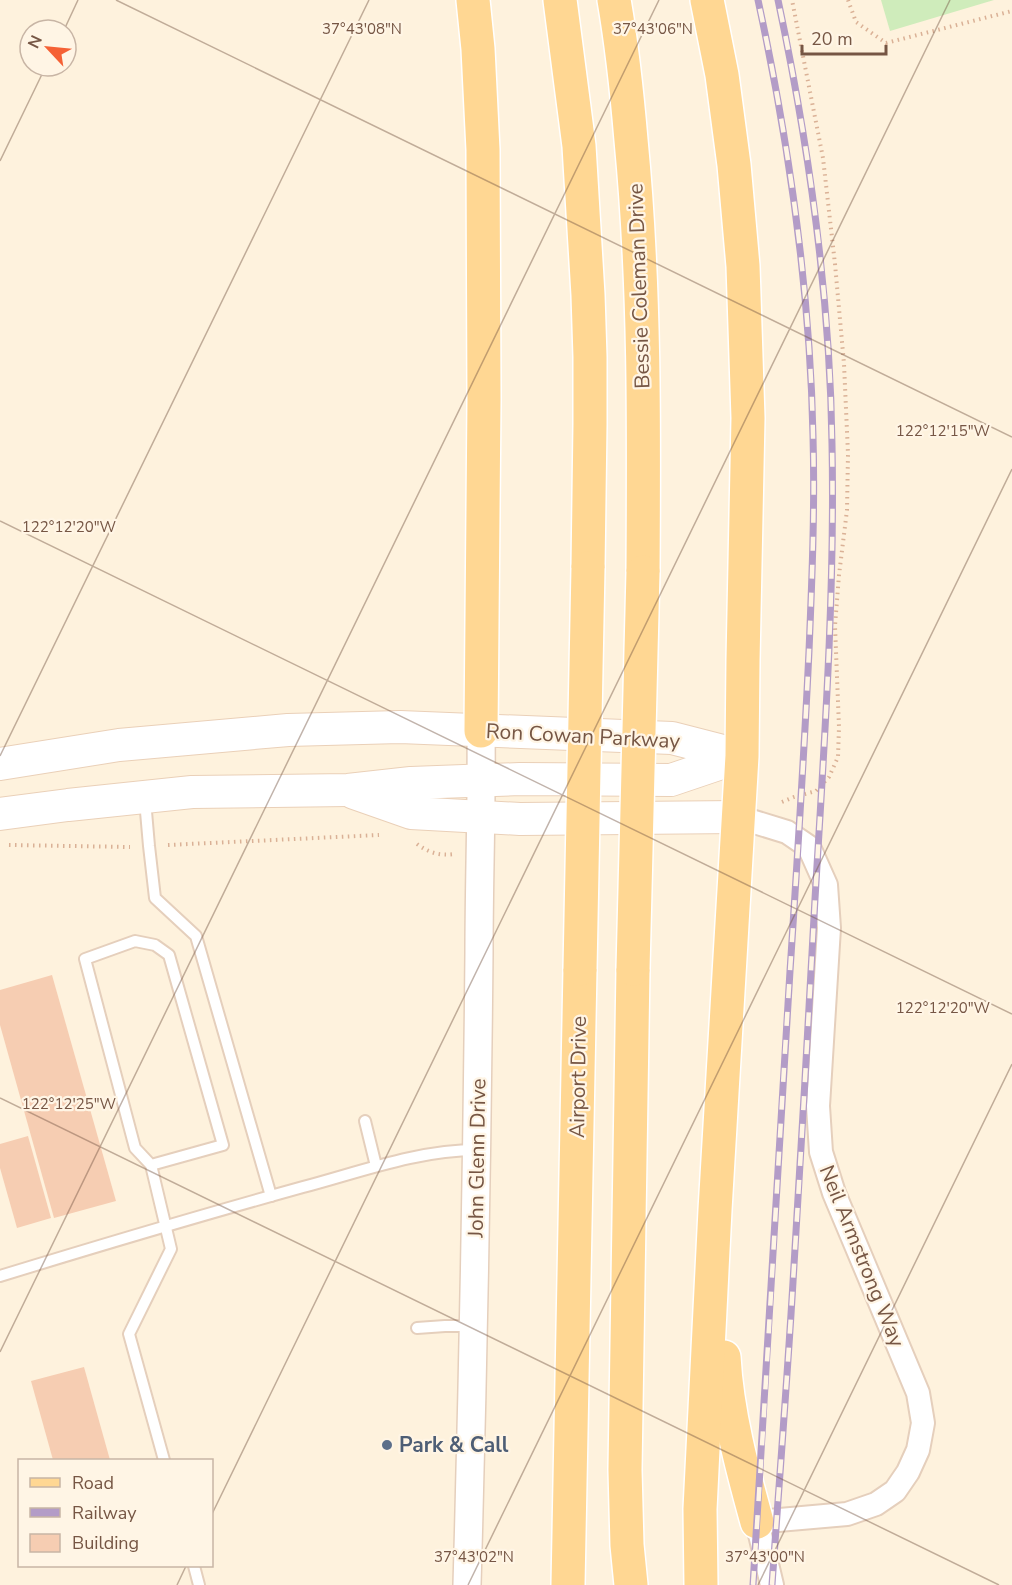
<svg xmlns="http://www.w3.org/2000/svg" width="1012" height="1585" font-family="'Nunito Sans',sans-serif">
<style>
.green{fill:#cfecbb}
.building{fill:#f6cdb2}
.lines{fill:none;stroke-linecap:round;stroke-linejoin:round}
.service-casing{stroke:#e5cfbc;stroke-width:14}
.minor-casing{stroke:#e5cfbc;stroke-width:26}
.tertiary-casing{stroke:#e5cfbc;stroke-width:30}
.secondary-casing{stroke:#ead0b8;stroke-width:34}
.primary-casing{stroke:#fff;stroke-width:36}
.path{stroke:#dab196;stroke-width:4;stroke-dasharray:1.5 4.5;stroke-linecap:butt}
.service{stroke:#fff;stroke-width:10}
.minor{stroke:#fff;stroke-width:22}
.tertiary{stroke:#fff;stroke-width:27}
.secondary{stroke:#fff;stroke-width:32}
.primary{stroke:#ffd793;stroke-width:33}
.rail-casing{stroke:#b39cc7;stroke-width:7}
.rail{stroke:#fff5e5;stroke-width:4.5;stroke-dasharray:14;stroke-linecap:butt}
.primary-bridge-casing{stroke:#fff;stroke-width:36;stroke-linecap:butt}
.primary-bridge{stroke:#ffd793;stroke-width:33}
.ticks{fill:none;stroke:#765644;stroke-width:1.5;stroke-opacity:0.45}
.service-dot{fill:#5c6f8a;stroke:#fff5e5;stroke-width:2}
.labels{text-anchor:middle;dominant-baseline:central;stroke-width:4.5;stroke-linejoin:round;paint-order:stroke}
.street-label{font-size:21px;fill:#765644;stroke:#fff5e5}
.service-label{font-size:21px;font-weight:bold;fill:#4e5e75;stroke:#fff5e5;text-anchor:start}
.ticks-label{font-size:15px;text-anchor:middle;fill:#765644;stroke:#fff5e5;stroke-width:4.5;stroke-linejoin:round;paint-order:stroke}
</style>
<rect width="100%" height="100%" fill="#fef2dd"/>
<path class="green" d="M881,0H994L890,31Z"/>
<g class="building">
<path d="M52,975L116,1201L54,1218L0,1025V990Z"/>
<path d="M28,1136L51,1218L17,1228L0,1168V1144Z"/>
<path d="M84,1367L110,1460H53L31,1381Z"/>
</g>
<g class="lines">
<g class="service-casing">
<g id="service">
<path d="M145,800L149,846L155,898L196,936L271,1196"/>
<path d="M365,1121L376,1166"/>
<path d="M151,1165L223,1145L169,955L155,945L135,941L85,959L135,1148L151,1165L171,1249L129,1334L164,1460"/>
<path d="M0,1276C101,1245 202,1215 303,1187C360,1172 417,1150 477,1150"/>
<path d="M417,1328L445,1326H474"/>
<path d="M194,1566L199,1585"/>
</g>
</g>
<g class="minor-casing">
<path id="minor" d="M738,817L787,832L809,847L826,885L829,928L818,1106L821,1152L834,1193L918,1393L923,1423L918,1450L908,1472L895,1491L876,1504L847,1514L757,1522L772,1585"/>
</g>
<g class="tertiary-casing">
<path id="tertiary" d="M467,1585C473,1374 477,1164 479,953C479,879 482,805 481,731"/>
</g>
<g class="secondary-casing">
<g id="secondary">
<path d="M0,764L119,745L288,730L400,727L672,738L742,756"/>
<path d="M354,793L411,813L520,819L738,817"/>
<path d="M0,814L68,805L192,792L348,790L411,783L520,779L671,780L742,756"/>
</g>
</g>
<g class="primary-casing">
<g id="primary">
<path d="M473,0L478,49L483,150L484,400L481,731"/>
<path d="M560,0L579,146L588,295L590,357V424L588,568"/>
<path d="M614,0C622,46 627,93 631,140C645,284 644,428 643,572"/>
<path d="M724,1357C727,1413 742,1468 757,1522"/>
<path d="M568,1585L580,969"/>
<path d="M631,1585L627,1545L625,1470L633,969"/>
<path d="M701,1585L700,1509L715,1210L742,756L743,661L748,418L743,266L734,165L722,75L707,0"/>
</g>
</g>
<g class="path">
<path d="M848,0L856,22L886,43L1012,11"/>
<path d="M782,802L794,797L816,791L829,777L838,757L839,727L835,626L839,575L847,510L848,454L844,364L835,264L823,158L792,0"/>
<path d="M417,844C429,853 440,856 455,854"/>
<path d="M9,845L130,847"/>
<path d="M168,845L379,835"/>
</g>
<use href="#service" class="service"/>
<use href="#minor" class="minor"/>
<use href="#tertiary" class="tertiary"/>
<use href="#secondary" class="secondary"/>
<use href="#primary" class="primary"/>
<g class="rail-casing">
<g id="rail">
<path d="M753,1585C767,1380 777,1175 790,971C797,864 804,758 809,651C812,579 815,507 813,436C810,289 789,143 758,0"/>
<path d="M772,1585C779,1484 787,1383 793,1282C801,1154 808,1027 815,899C824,747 835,595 832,444C830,294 809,146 778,0"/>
</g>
</g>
<use href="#rail" class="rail"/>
<g class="primary-bridge-casing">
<g id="primary-bridge">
<path d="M580,969L588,568"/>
<path d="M633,969L643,572"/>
</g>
</g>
<use href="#primary-bridge" class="primary-bridge"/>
</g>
<path class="ticks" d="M116,0L1012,437M64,30L78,0M0,161L46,66M0,521L1012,1014M0,756L369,0M0,1098L999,1585M0,1352L659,0M212,1514L950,0M177,1585L186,1566M468,1585L1012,469M758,1585L1012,1064"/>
<circle class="service-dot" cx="387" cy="1445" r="6"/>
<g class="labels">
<g class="street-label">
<text transform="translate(639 286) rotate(-92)">Bessie Coleman Drive</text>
<text transform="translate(583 736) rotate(3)">Ron Cowan Parkway</text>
<text transform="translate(578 1077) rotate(-89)">Airport Drive</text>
<text transform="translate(477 1158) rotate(-89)">John Glenn Drive</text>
<text transform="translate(862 1256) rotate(68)">Neil Armstrong Way</text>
</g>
<g class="service-label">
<text x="399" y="1445">Park &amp; Call</text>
</g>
</g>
<g class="ticks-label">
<text x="362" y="34">37°43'08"N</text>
<text x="653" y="34">37°43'06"N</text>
<text x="943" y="436">122°12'15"W</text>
<text x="69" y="532">122°12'20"W</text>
<text x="943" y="1013">122°12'20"W</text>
<text x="69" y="1109">122°12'25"W</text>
<text x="474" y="1562">37°43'02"N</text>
<text x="765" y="1562">37°43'00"N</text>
</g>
<rect x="18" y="1459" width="195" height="108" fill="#fff5e5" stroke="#c8b5a5" stroke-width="1.5"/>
<rect x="30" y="1478" width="30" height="9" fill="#ffd793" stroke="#c8b5a5" stroke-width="1.5"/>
<text x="72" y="1489" font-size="18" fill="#765644">Road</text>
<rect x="30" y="1508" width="30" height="9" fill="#b39cc7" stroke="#c8b5a5" stroke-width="1.5"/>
<text x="72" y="1519" font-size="18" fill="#765644">Railway</text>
<rect x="30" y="1534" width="30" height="18" fill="#f6cdb2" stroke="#c8b5a5" stroke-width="1.5"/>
<text x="72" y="1549" font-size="18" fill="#765644">Building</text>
<g transform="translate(48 48) rotate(296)"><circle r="28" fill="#fff5e5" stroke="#c8b5a5" stroke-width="1.5"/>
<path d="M0-4.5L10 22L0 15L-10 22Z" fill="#f56135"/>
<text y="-9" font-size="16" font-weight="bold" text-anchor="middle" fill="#765644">N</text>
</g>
<path d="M802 45v9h84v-9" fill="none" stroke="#765644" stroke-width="3"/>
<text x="811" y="45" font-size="18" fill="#765644" stroke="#fff5e5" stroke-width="4.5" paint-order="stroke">20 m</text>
</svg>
